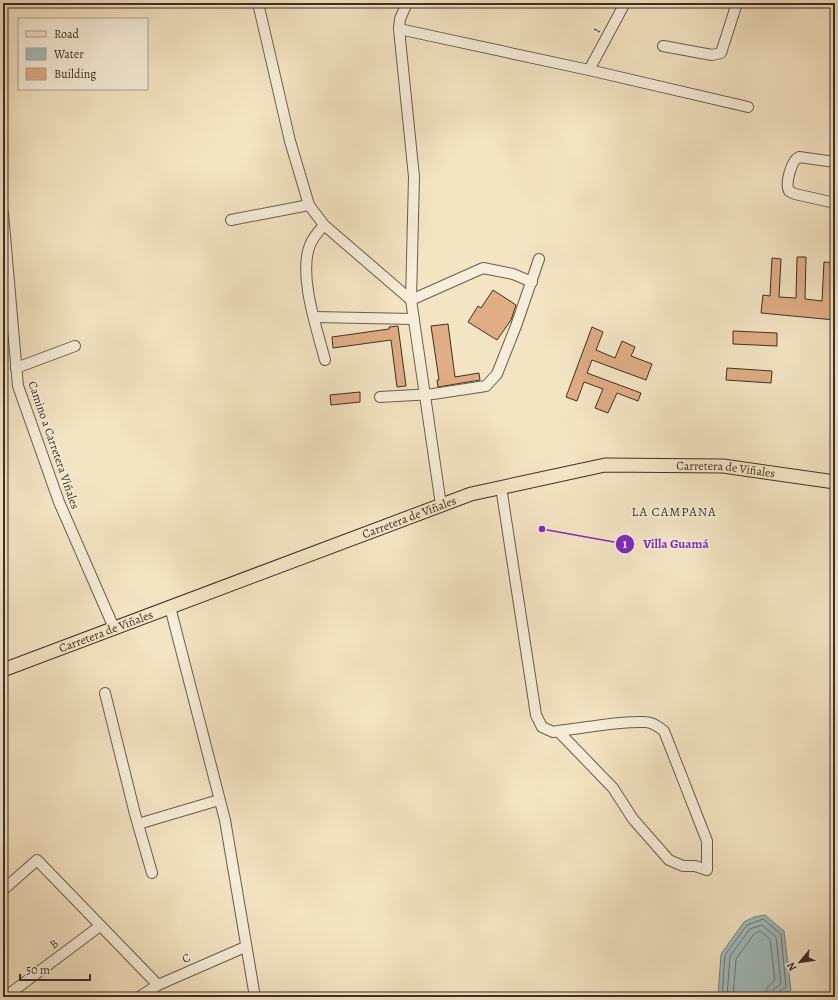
<svg xmlns="http://www.w3.org/2000/svg" width="838" height="1000" font-family="Alegreya,serif">
<style>
.water{fill:#a1bcbf;stroke:#798482}
.lines{fill:none;stroke-linecap:round;stroke-linejoin:round}
.shore{stroke:#6e7672;stroke-width:1}
.building{fill:#e0ad84;stroke:#3c2f26}
.minor-casing{stroke:#6a5c4d;stroke-width:12}
.major-casing{stroke:#3c2f26;stroke-width:15}
.minor{stroke:#f7edd8;stroke-width:10}
.major{stroke:#f3e4c3;stroke-width:13}
.labels{text-anchor:middle;dominant-baseline:central;stroke-width:3;stroke-linejoin:round;paint-order:stroke}
.street-label{font-size:12px;fill:#3c2f26;stroke:#f7edd8}
.neighbourhood-label{font-size:13px;letter-spacing:1px;fill:#3c2f26;stroke:#f7edd8}
.leader{fill:none;stroke:#7b2cbf;stroke-width:1.5}
.callout-dot{fill:#7b2cbf;stroke:#f7edd8;stroke-width:1.5}
.mark-label{font-size:12px;text-anchor:middle;font-weight:bold;fill:#fff}
.callout-label{font-size:13px;text-anchor:middle;font-weight:bold;fill:#7b2cbf;stroke:#f7edd8;stroke-width:3;stroke-linejoin:round;paint-order:stroke}
</style>
<rect width="100%" height="100%" fill="#f3e4c3"/>
<filter id="stains"><feTurbulence type="fractalNoise" baseFrequency=".005" numOctaves="4"/><feColorMatrix values="0 0 0 0 .2 0 0 0 0 .09 0 0 0 0 .02 0 0 0 .5 -.17"/></filter>
<radialGradient id="worn" r=".72"><stop offset=".6" stop-color="#630" stop-opacity="0"/><stop offset="1" stop-color="#630" stop-opacity=".3"/></radialGradient>
<path class="water" d="M765,915L784,931L791,990L777,997H718L721,954L744,922L754,917Z"/>
<g class="lines">
<g class="shore">
<path d="M722,997L725,955L747,925L763,919L781,934L786,987L777,993L776,997"/>
<path d="M727,997L730,956L750,929L762,925L776,937L781,984L773,990L771,997"/>
<path d="M733,997L736,959L754,934L760,931L770,939L775,980L767,988L765,997"/>
</g>
</g>
<g class="building">
<path d="M797,257H806L805,299L822,301L824,262L835,263V320L761,313L763,295L770,296L772,258L781,259L779,297L796,298Z"/>
<path d="M493,290L516,305L511,320L497,340L468,322L478,306L481,308Z"/>
<path d="M448,324L455,377L479,373L480,380L438,387L437,380H439L431,326Z"/>
<path d="M398,326L406,386L397,387L391,340L333,348L332,337L389,329V327Z"/>
<path d="M592,327L603,332L596,350L615,358L622,341L635,347L631,356L652,364L646,380L592,360L587,373L641,393L638,401L617,393L608,413L595,408L603,389L584,382L577,401L566,397Z"/>
<path d="M733,331L777,333V346L733,344Z"/>
<path d="M727,368L772,371L771,383L726,380Z"/>
<path d="M360,392V402L331,405L330,395Z"/>
</g>
<g class="lines">
<g class="minor-casing">
<g id="minor">
<path d="M258,3L290,141L309,205L324,225L411,300L483,268L513,274L532,282"/>
<path d="M407,3L400,19L399,29L414,177L411,300L441,505"/>
<path d="M399,29L589,70L748,107"/>
<path d="M663,46L712,55L721,53L737,3"/>
<path d="M589,70L625,3"/>
<path d="M835,162L799,157C791,161 785,184 789,191L795,194L835,203"/>
<path d="M3,213L18,386L59,502L114,628"/>
<path d="M231,220L309,205"/>
<path d="M324,225C319,231 313,237 310,245C298,275 317,329 325,360"/>
<path d="M314,317L414,319"/>
<path d="M16,368L75,346"/>
<path d="M380,397L433,394L486,386L497,374L516,326L539,259"/>
<path d="M501,487L536,715L542,727L553,732L558,731C586,728 616,721 645,722C652,722 658,726 664,731L707,841V870L695,866H683L669,860L633,819L613,788L558,731"/>
<path d="M170,607L225,820L255,997"/>
<path d="M105,693L135,814L152,873"/>
<path d="M138,824L219,800"/>
<path d="M3,890L37,860L158,985"/>
<path d="M5,997L100,926"/>
<path d="M139,997L158,985L245,947"/>
</g>
</g>
<g class="major-casing">
<g id="major">
<path id="s1" d="M3,670L471,494L605,465L723,466L835,482"/>
</g>
</g>
<use href="#minor" class="minor"/>
<use href="#major" class="major"/>
</g>
<g class="labels">
<g class="street-label">
<text transform="translate(596 30) rotate(-61)">1</text>
<text transform="translate(54 445) rotate(71)">Camino a Carretera Viñales</text>
<text stroke="none"><textPath href="#s1" startOffset="758">Carretera de Viñales</textPath></text>
<text stroke="none"><textPath href="#s1" startOffset="434">Carretera de Viñales</textPath></text>
<text stroke="none"><textPath href="#s1" startOffset="110">Carretera de Viñales</textPath></text>
<text transform="translate(54 944) rotate(-37)">B</text>
<text transform="translate(186 958) rotate(-24)">C</text>
</g>
<g class="neighbourhood-label">
<text x="674" y="511">LA CAMPANA</text>
</g>
</g>
<path class="leader" d="M542 529L625 544"/>
<g class="callout-dot">
<circle cx="542" cy="529" r="4"/>
<circle cx="625" cy="544" r="10"/>
</g>
<g class="mark-label">
<text x="625" y="548">1</text>
</g>
<g class="callout-label">
<text x="676" y="548">Villa Guamá</text>
</g>
<rect width="838" height="1000" fill="none" stroke="#f3e4c3" stroke-width="16"/>
<rect x="4" y="4" width="830" height="992" fill="none" stroke="#3c2f26" stroke-width="2"/>
<rect x="8" y="8" width="822" height="984" fill="none" stroke="#3c2f26"/>
<rect x="18" y="18" width="130" height="72" fill="#f7edd8" stroke="#aca191"/>
<rect x="26" y="31" width="20" height="6" fill="#f3e4c3" stroke="#aca191"/>
<text x="54" y="38" font-size="12" fill="#3c2f26">Road</text>
<rect x="26" y="48" width="20" height="12" fill="#a1bcbf" stroke="#aca191"/>
<text x="54" y="58" font-size="12" fill="#3c2f26">Water</text>
<rect x="26" y="68" width="20" height="12" fill="#e0ad84" stroke="#aca191"/>
<text x="54" y="78" font-size="12" fill="#3c2f26">Building</text>
<g transform="translate(800 962) rotate(241)" stroke="#f7edd8" stroke-width="3" paint-order="stroke">
<path d="M0-3L7 15L0 10L-7 15Z" fill="#3c2f26"/>
<text y="-6" font-size="11" font-weight="bold" text-anchor="middle" fill="#3c2f26">N</text>
</g>
<path d="M20 974v6h70v-6" fill="none" stroke="#3c2f26" stroke-width="2"/>
<text x="26" y="974" font-size="12" fill="#3c2f26" stroke="#f7edd8" stroke-width="3" paint-order="stroke">50 m</text>
<rect width="100%" height="100%" filter="url(#stains)"/>
<rect width="100%" height="100%" fill="url(#worn)"/>
</svg>
